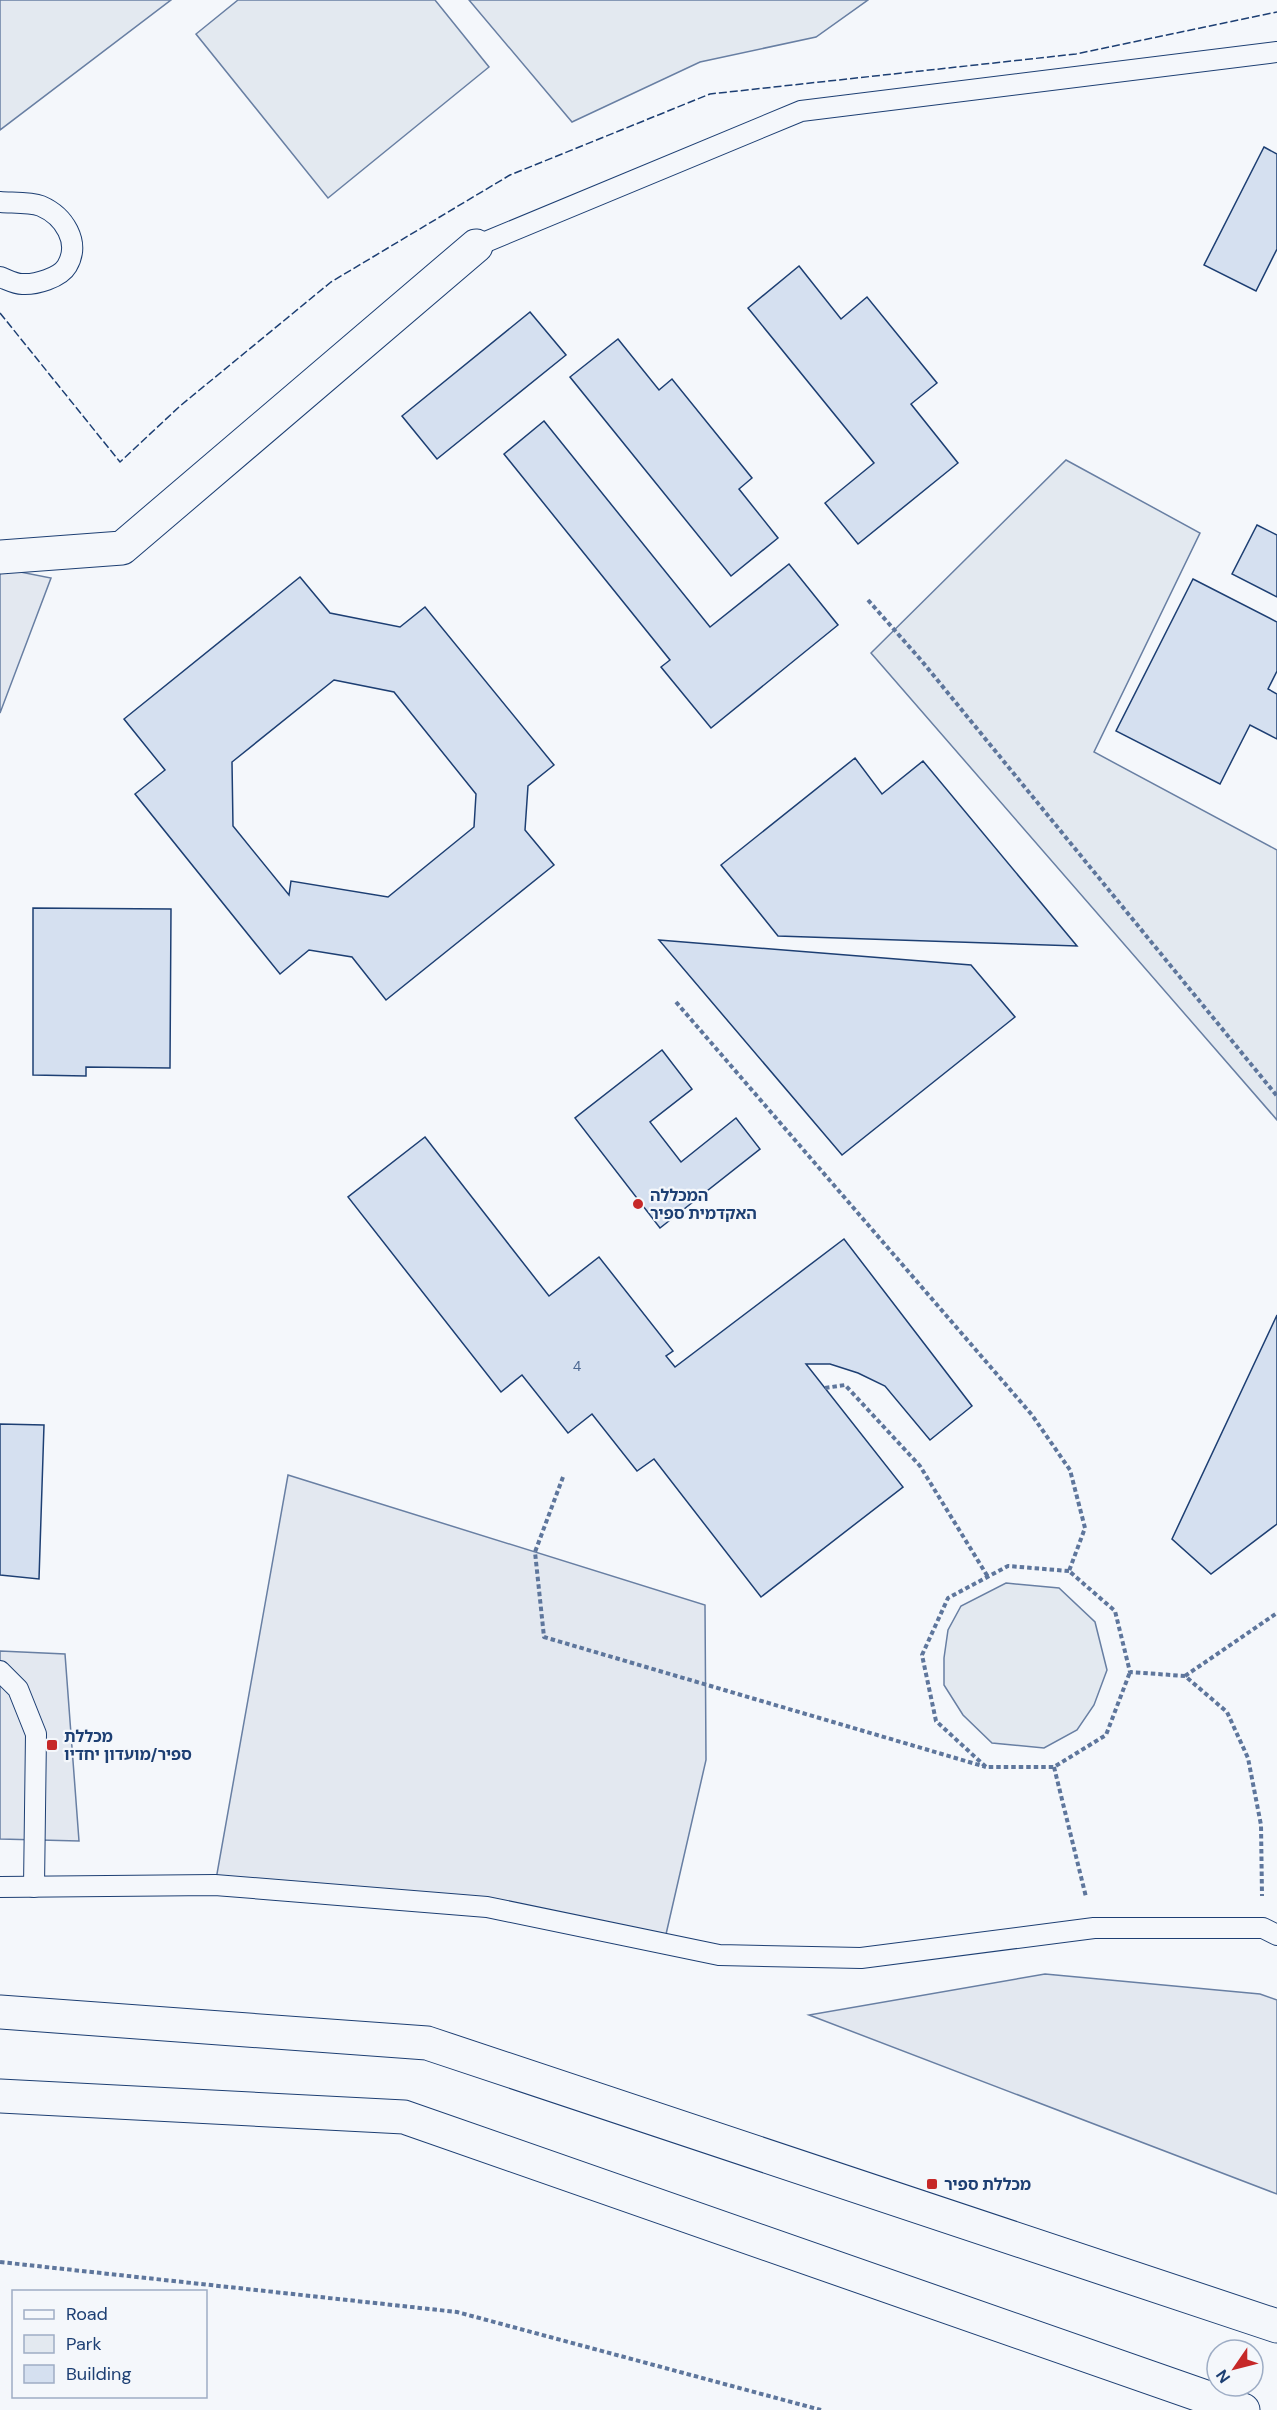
<svg xmlns="http://www.w3.org/2000/svg" width="1277" height="2410" font-family="'DM Sans','Noto Sans Hebrew',sans-serif">
<style>
.green{fill:#e3e9f0;stroke:#687fa3;stroke-width:1.5}
.parking{fill:#e3e8f0;stroke:#687fa3;stroke-width:1.5}
.building{fill:#d5e0f0;stroke:#1d3f73;stroke-width:1.5;fill-rule:evenodd}
.lines{fill:none;stroke-linecap:round;stroke-linejoin:round}
.lane-casing{stroke:#1d3f73;stroke-width:22}
.street-casing{stroke:#1d3f73;stroke-width:35}
.primary-casing{stroke:#1d3f73;stroke-width:35}
.path{stroke:#5e769c;stroke-width:4;stroke-dasharray:4.5 3;stroke-linecap:butt}
.lane{stroke:#f4f7fb;stroke-width:20}
.street{stroke:#f4f7fb;stroke-width:33}
.primary{stroke:#f4f7fb;stroke-width:33}
.fence{stroke:#1d3f73;stroke-width:1.5;stroke-dasharray:8 3;stroke-linecap:butt}
.poi-dot{fill:#c62828;stroke:#f4f7fb;stroke-width:2}
.labels{text-anchor:middle;dominant-baseline:central;stroke-width:4.5;stroke-linejoin:round;paint-order:stroke}
.number-label{font-size:14px;fill:#4b6792}
.poi-label{font-size:16px;font-weight:bold;fill:#1d3f73;stroke:#f4f7fb;text-anchor:start}
</style>
<rect width="100%" height="100%" fill="#f4f7fb"/>
<g class="green">
<path d="M0,0H171L0,130Z"/>
<path d="M238,0H435L489,67L328,198L196,34Z"/>
<path d="M469,0H868L816,37L700,62L572,122Z"/>
<path d="M1066,460L1200,533L1094,752L1277,850V1120L871,653Z"/>
<path d="M1006,1583L1059,1588L1095,1622L1107,1670L1094,1705L1077,1730L1044,1748L992,1743L963,1715L944,1685V1658L948,1630L961,1606Z"/>
</g>
<g class="parking">
<path d="M0,568L51,578L0,713Z"/>
<path d="M288,1475L705,1605L706,1760L664,1943L487,1907L215,1885Z"/>
<path d="M0,1651L65,1654L79,1841L0,1839Z"/>
<path d="M1045,1974L1260,1994L1277,2000V2194L809,2015Z"/>
</g>
<g class="building">
<path d="M1264,147L1277,154V249L1256,291L1204,265Z"/>
<path d="M799,266L841,319L867,297L937,383L911,404L958,463L858,544L825,503L874,463L748,308Z"/>
<path d="M530,312L566,355L437,459L402,416Z"/>
<path d="M618,339L659,390L672,379L752,478L739,489L778,538L731,576L570,377Z"/>
<path d="M544,421L710,627L789,564L838,625L711,728L661,667L670,660L504,454Z"/>
<path d="M1257,525L1277,535V597L1232,574Z"/>
<path d="M300,577L330,613L400,627L425,607L554,765L528,786L525,830L554,865L386,1000L352,957L309,950L280,974L135,794L165,770L124,719ZM334,680L394,692L476,794L474,827L388,897L291,881L289,895L233,826L232,762Z"/>
<path d="M1193,579L1277,622V671L1268,689L1277,694V739L1250,725L1220,784L1116,731Z"/>
<path d="M855,758L882,794L923,761L1077,946L778,936L721,865Z"/>
<path d="M33,908L171,909L170,1068L86,1067V1076L33,1075Z"/>
<path d="M659,940L971,965L1015,1017L842,1155Z"/>
<path d="M662,1050L692,1089L650,1122L681,1162L736,1118L760,1149L660,1228L575,1118Z"/>
<path d="M425,1137L549,1296L599,1257L673,1351L666,1356L675,1367L844,1239L972,1406L930,1440L885,1386L858,1373L830,1364H806L903,1487L761,1597L654,1459L637,1471L592,1414L568,1433L522,1375L501,1392L348,1197Z"/>
<path d="M1277,1315V1524L1211,1574L1172,1539Z"/>
<path d="M0,1424L44,1425L39,1579L0,1575Z"/>
</g>
<g class="lines">
<g class="lane-casing">
<g id="lane">
<path d="M0,202C12,203 30,202 41,206C64,216 81,242 67,266C60,278 35,285 22,284C15,284 6,279 0,277"/>
<path d="M476,246L801,111L1277,52"/>
<path d="M0,1671L18,1689L36,1734L34,1887"/>
<path d="M0,1887L215,1885L487,1907L719,1955L861,1958L1094,1928H1263L1277,1935"/>
</g>
</g>
<g class="street-casing">
<path id="street" d="M0,557L122,548L476,246"/>
</g>
<g class="primary-casing">
<g id="primary">
<path d="M0,2012L427,2043L1277,2326"/>
<path d="M0,2096L404,2117L1243,2410"/>
</g>
</g>
<g class="path">
<path d="M868,600L921,660L1277,1096"/>
<path d="M676,1002L1032,1415L1070,1470L1085,1528L1069,1571L1115,1611L1130,1672L1185,1676L1227,1712L1248,1758L1261,1825L1262,1896"/>
<path d="M825,1388L845,1385L920,1466L988,1577"/>
<path d="M563,1477L535,1552L544,1637L986,1767"/>
<path d="M1069,1571L1008,1566L948,1598L922,1655L936,1721L986,1767H1054L1106,1735L1130,1672"/>
<path d="M1185,1676L1277,1613"/>
<path d="M1054,1767L1086,1897"/>
<path d="M0,2262L457,2312L821,2410"/>
</g>
<use href="#lane" class="lane"/>
<use href="#street" class="street"/>
<use href="#primary" class="primary"/>
<path class="fence" d="M0,313L120,462L180,406L331,282L510,175L710,94L1076,54L1277,12"/>
</g>
<g class="poi-dot">
<circle cx="638" cy="1204" r="6"/>
<rect x="46" y="1739" width="12" height="12" rx="3"/>
<rect x="926" y="2178" width="12" height="12" rx="3"/>
</g>
<g class="labels">
<g class="number-label">
<text x="577" y="1366">4</text>
</g>
<g class="poi-label">
<text x="650" y="1195">המכללה<tspan x="650" dy="18">האקדמית ספיר</tspan></text>
<text x="64" y="1736">מכללת<tspan x="64" dy="18">ספיר/מועדון יחדיו</tspan></text>
<text x="944" y="2184">מכללת ספיר</text>
</g>
</g>
<rect x="12" y="2290" width="195" height="108" fill="#f4f7fb" stroke="#9eadc5" stroke-width="1.5"/>
<rect x="24" y="2310" width="30" height="9" fill="#f4f7fb" stroke="#9eadc5" stroke-width="1.5"/>
<text x="66" y="2320" font-size="18" fill="#1d3f73">Road</text>
<rect x="24" y="2335" width="30" height="18" fill="#e3e9f0" stroke="#9eadc5" stroke-width="1.5"/>
<text x="66" y="2350" font-size="18" fill="#1d3f73">Park</text>
<rect x="24" y="2365" width="30" height="18" fill="#d5e0f0" stroke="#9eadc5" stroke-width="1.5"/>
<text x="66" y="2380" font-size="18" fill="#1d3f73">Building</text>
<g transform="translate(1235 2368) rotate(235)"><circle r="28" fill="#f4f7fb" stroke="#9eadc5" stroke-width="1.5"/>
<path d="M0-4.5L10 22L0 15L-10 22Z" fill="#c62828"/>
<text y="-9" font-size="16" font-weight="bold" text-anchor="middle" fill="#1d3f73">N</text>
</g>
</svg>
